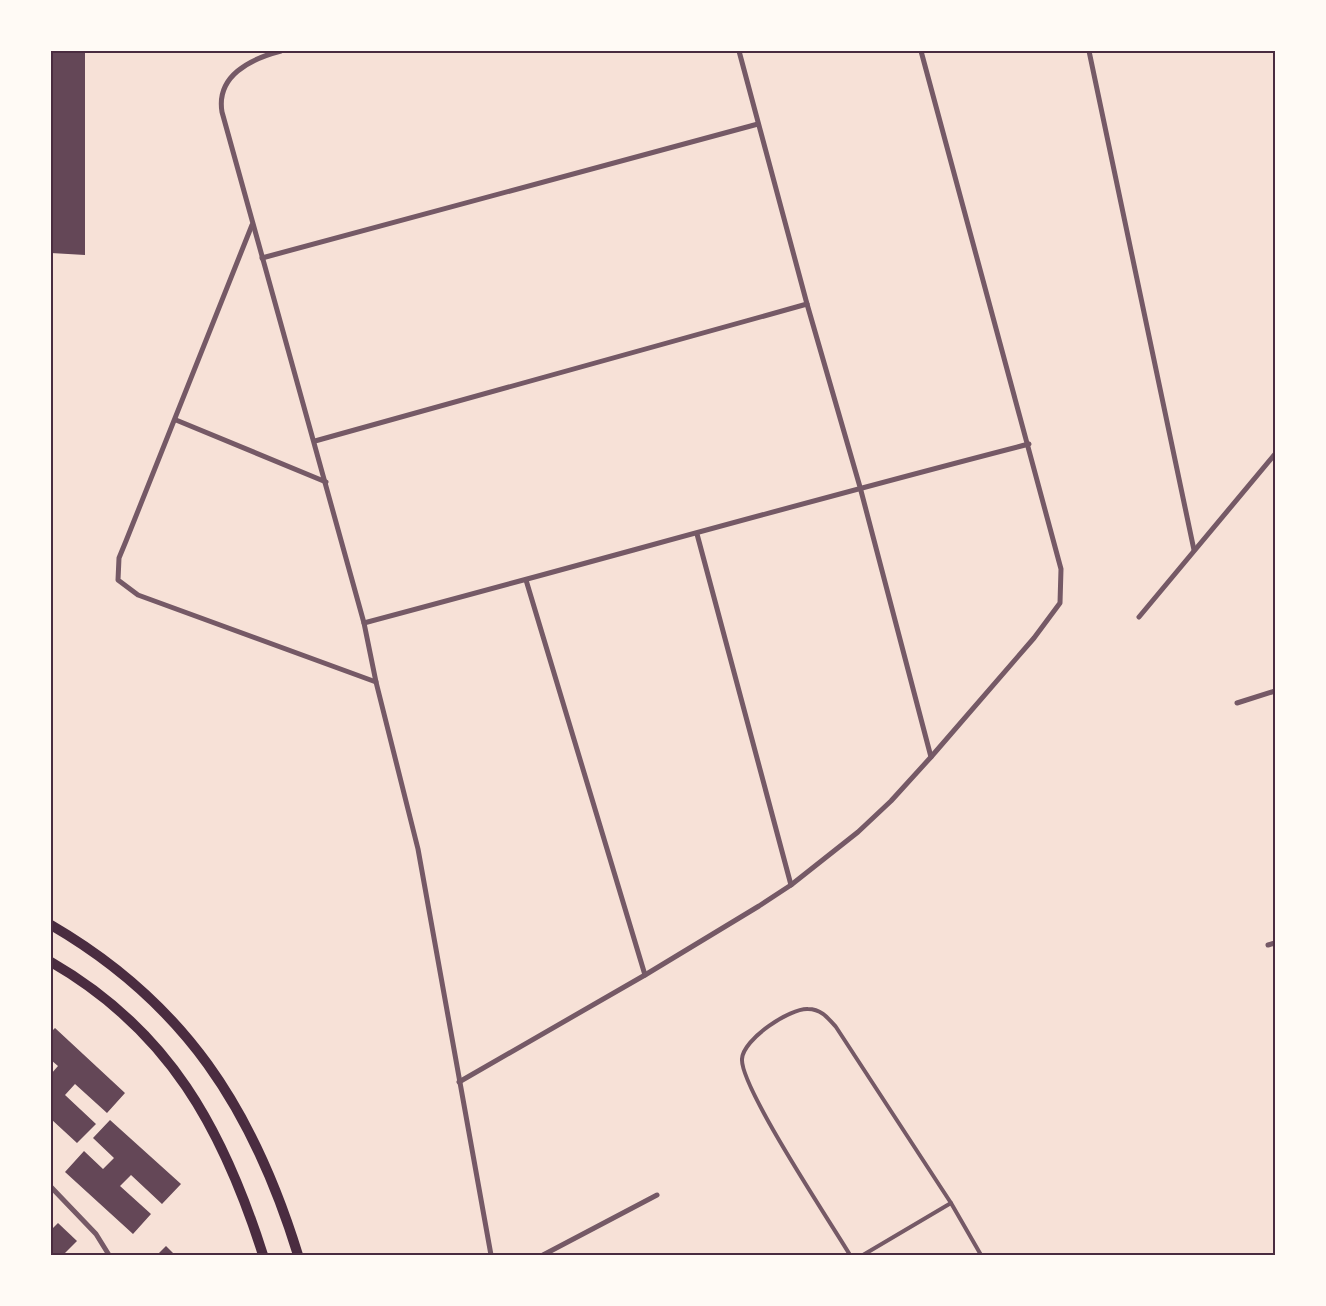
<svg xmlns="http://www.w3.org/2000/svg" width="1326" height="1306" font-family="Figtree,sans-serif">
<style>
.building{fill:#644757}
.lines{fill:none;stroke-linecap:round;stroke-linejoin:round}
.service{stroke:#755966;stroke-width:4}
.minor{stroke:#755966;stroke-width:5}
.secondary{stroke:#4a2c40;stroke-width:10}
.neatline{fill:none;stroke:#4a2c40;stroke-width:2}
</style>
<rect width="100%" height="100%" fill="#f7e1d7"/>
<g class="building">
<path d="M51,51H85V255L51,253Z"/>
<path d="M55,1028L125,1093L107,1113L75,1084L65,1095L96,1124L77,1143L51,1119V1074L58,1066L51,1060V1032Z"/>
<path d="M110,1120L181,1184L162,1204L131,1175L120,1186L151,1214L133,1234L65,1172L84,1151L103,1169L114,1158L93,1138Z"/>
<path d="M58,1223L77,1241L63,1255H51V1230Z"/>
<path d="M166,1246L175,1255H157Z"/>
</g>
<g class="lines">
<g class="service">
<path d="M850,1255C831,1223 740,1087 742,1059C743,1039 790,1008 808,1009C821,1009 828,1018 836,1027L951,1203L981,1255"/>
<path d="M863,1255L951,1203"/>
</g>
<g class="minor">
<path d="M281,51C250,59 216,76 222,112L364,623L376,682L418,849L491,1255"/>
<path d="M739,51L807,304L860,487L931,757"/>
<path d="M1089,51L1194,550"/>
<path d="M252,225L126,541L119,558L118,580L138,595L376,682"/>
<path d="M262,258L758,124"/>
<path d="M176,420L326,482"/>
<path d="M315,441L807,304"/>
<path d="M697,534L791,885"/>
<path d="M526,580L645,975"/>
<path d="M1139,617L1275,454"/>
<path d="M364,623C586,564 807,501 1029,444"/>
<path d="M1237,703L1275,691"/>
<path d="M1268,945L1275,943"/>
<path d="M459,1082L645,975L759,906L791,885L858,832L891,801L931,757L1034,638L1060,603L1061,569L921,51"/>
<path d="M51,1187L96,1234L109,1255"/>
<path d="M543,1255L657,1195"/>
</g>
<g class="secondary">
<path d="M51,925C185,1003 253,1109 298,1255"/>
<path d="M51,962C169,1030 223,1129 263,1255"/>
</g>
</g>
<rect width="1326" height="1306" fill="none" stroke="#fffaf5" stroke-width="105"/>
<rect x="52" y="52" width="1222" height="1202" class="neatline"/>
</svg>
